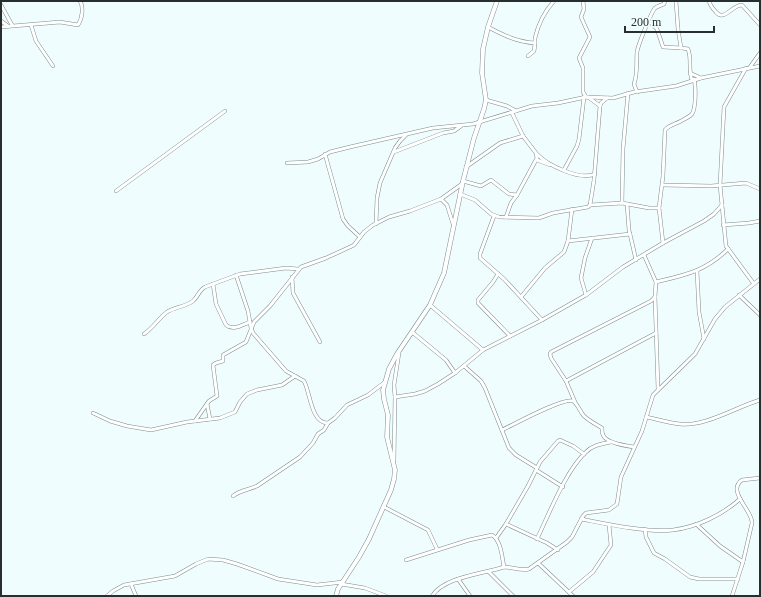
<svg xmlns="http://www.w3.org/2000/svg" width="761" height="597" font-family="'Times New Roman',serif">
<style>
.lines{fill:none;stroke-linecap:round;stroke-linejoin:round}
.street-casing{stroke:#7f8b8c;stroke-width:4}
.secondary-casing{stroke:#7f8b8c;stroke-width:5}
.street{stroke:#fff;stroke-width:3}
.secondary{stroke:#fff;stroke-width:4}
</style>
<rect width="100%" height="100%" fill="#effdfe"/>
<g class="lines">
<g class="street-casing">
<g id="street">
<path d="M583,1L584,9L581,17L590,37L579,58L583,68V92L586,97"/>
<path d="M676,1L678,29L681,48"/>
<path d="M709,1C710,5 713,9 716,12C724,22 732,5 742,5L760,25"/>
<path d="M1,5L12,25"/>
<path d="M1,21L8,26"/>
<path d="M649,21L657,29L663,47L682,48L688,49C692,59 688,70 692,80"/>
<path d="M31,25L36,41L53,66"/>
<path d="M1,27L60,22L78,25C82,19 84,7 80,1"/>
<path d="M488,27C503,35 517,42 535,43"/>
<path d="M528,56L534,51C535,47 535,43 535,38C538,25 545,11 554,1"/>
<path d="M750,67L760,53"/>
<path d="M746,68L724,107L720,185L726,246L754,284"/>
<path d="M690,73L701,78"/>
<path d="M637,92L634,84C638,73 636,63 637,52C638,45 651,13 655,8C658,6 661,5 664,4L665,1"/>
<path d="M588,97L600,106"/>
<path d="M486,100L507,106L516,111"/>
<path d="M394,152L443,133L454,131L461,126"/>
<path d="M325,154L343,219L348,226L360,237"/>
<path d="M537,154C547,165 580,181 595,174"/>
<path d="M537,160L550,165"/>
<path d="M287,163L308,162L318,159L330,152L350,147L433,128L473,124L532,106L558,103L586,97L613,98L634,92L676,86L701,78L760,66"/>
<path d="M466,167L500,143L523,136"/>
<path d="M564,170L577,146L579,139L584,97"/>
<path d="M463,181L481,186L491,180L509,194L517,195"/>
<path d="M663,185L711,186L746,183L760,189"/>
<path d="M116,191L225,111"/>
<path d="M460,194L475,200L491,214L499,217L539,218L553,213L588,207L590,205L594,180L600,106L601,103L607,98"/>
<path d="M441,199L447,205L453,224"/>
<path d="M622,203L623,149L628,93"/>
<path d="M627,204L629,230L636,260"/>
<path d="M590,205L622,203L649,208H659"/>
<path d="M494,216L480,254V258L504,279L542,320"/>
<path d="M506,217L511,203L517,195L537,158L536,153L523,136L512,113"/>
<path d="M376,224L377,198L380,183L395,148L400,141L406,135"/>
<path d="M723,225L749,223L760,221"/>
<path d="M568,241L630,234"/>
<path d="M663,243L659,208L663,176L665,130C669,125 676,124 681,121C685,119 689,117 692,114C696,108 696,87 694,79"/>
<path d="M697,271L699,312L704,339"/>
<path d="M498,274L493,282L478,300V303L510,336"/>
<path d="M236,275L248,311L251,328L253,333L286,371L304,381C310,391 311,424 328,423L335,418L347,405L368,395L385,382"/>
<path d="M292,277L293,293L320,342"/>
<path d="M656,282C685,275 706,271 728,249"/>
<path d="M213,284L216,304L226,325C233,331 242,325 250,322"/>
<path d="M586,295L581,278L585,258L592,238"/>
<path d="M739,295L760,315"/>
<path d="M521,297L545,268L564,252L568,241L572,209"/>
<path d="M655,297L658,389"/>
<path d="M430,305L483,350"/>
<path d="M412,332L446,360L455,373"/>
<path d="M144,334C153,328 159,318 167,312C175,307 185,307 193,301C198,297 199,290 205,287L240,274L286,268L298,269"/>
<path d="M464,366L481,381L485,388L509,448L516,455L537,468"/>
<path d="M566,381L656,333"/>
<path d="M395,397L415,394L425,391L438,384L455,373L483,350L542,320L586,295L623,267L663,243L704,221L714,214L722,205"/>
<path d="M575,402L566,381L551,358L550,354L551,352L651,301L655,297L656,282L644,255"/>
<path d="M207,404L210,419"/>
<path d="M93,413L110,421L127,426L151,430L187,422L220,418L235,412L240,402L247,394L257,390L282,385L295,376"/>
<path d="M646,417C657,419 669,423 680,424C705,427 736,407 760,400"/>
<path d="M195,421L209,401L217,396L213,365L216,363L223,361V355L246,342L254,322L270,306L301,267L326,258L350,247L354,245L364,232L373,225L389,217L410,211L441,199L462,184"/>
<path d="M502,430C513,425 564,397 573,401C578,404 580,412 584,416C589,421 596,424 602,428C602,431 602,433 603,435C606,443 627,446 634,447"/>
<path d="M394,461L395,397L394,385L399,353"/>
<path d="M536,470L563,487"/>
<path d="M233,496C240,490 249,490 257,486L300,457L313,443L318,434L324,430L328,423"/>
<path d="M384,507L428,530L437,549"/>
<path d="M581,519C607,524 647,533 673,530C697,527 722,515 740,499"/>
<path d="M506,524L547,543L558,550"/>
<path d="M696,524L720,546L743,562"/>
<path d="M645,529L646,537L654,553L665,559L690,577L699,579H738"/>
<path d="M496,538L506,524L528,486L540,462L558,441L560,440L573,446L584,454"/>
<path d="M537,539C549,514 566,470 586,452C593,445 602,444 611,442"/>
<path d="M406,560L469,540L492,535C501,540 502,557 504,567"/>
<path d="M538,563L573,596"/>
<path d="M489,572L513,596"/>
<path d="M458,579L470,596"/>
<path d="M131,584L136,596"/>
<path d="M341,584L365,588L386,596"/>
<path d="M569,592L593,572L611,545L609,525"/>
<path d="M107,596L113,591L124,585L175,576L196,564L208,559L223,560L237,564L278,579L317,585L343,582"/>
<path d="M432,596C444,577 482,574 504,567C512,567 521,571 529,569L567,542L572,537L583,516L586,513L609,510L617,504L621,477L642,431L653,395L695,354L715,319L725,307L760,279"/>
<path d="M732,596L743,562L752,523C753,511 726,491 742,480L760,478"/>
</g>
</g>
<g class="secondary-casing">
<path id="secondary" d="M336,596L338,589L359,557L369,539L391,490L394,479L395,470L387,437L388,415L384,399L383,390L389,369L397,354L430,305L444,273L463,181L474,138L484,109L486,100L482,73L483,49L488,27L497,1"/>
</g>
<use href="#street" class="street"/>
<use href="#secondary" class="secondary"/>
</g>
<rect width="761" height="597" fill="none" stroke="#282d2e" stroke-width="4"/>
<path d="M625 26v6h89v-6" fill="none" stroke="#282d2e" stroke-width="2"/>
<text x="631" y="26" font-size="12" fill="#282d2e" stroke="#effdfe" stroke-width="3" paint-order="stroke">200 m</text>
</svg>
